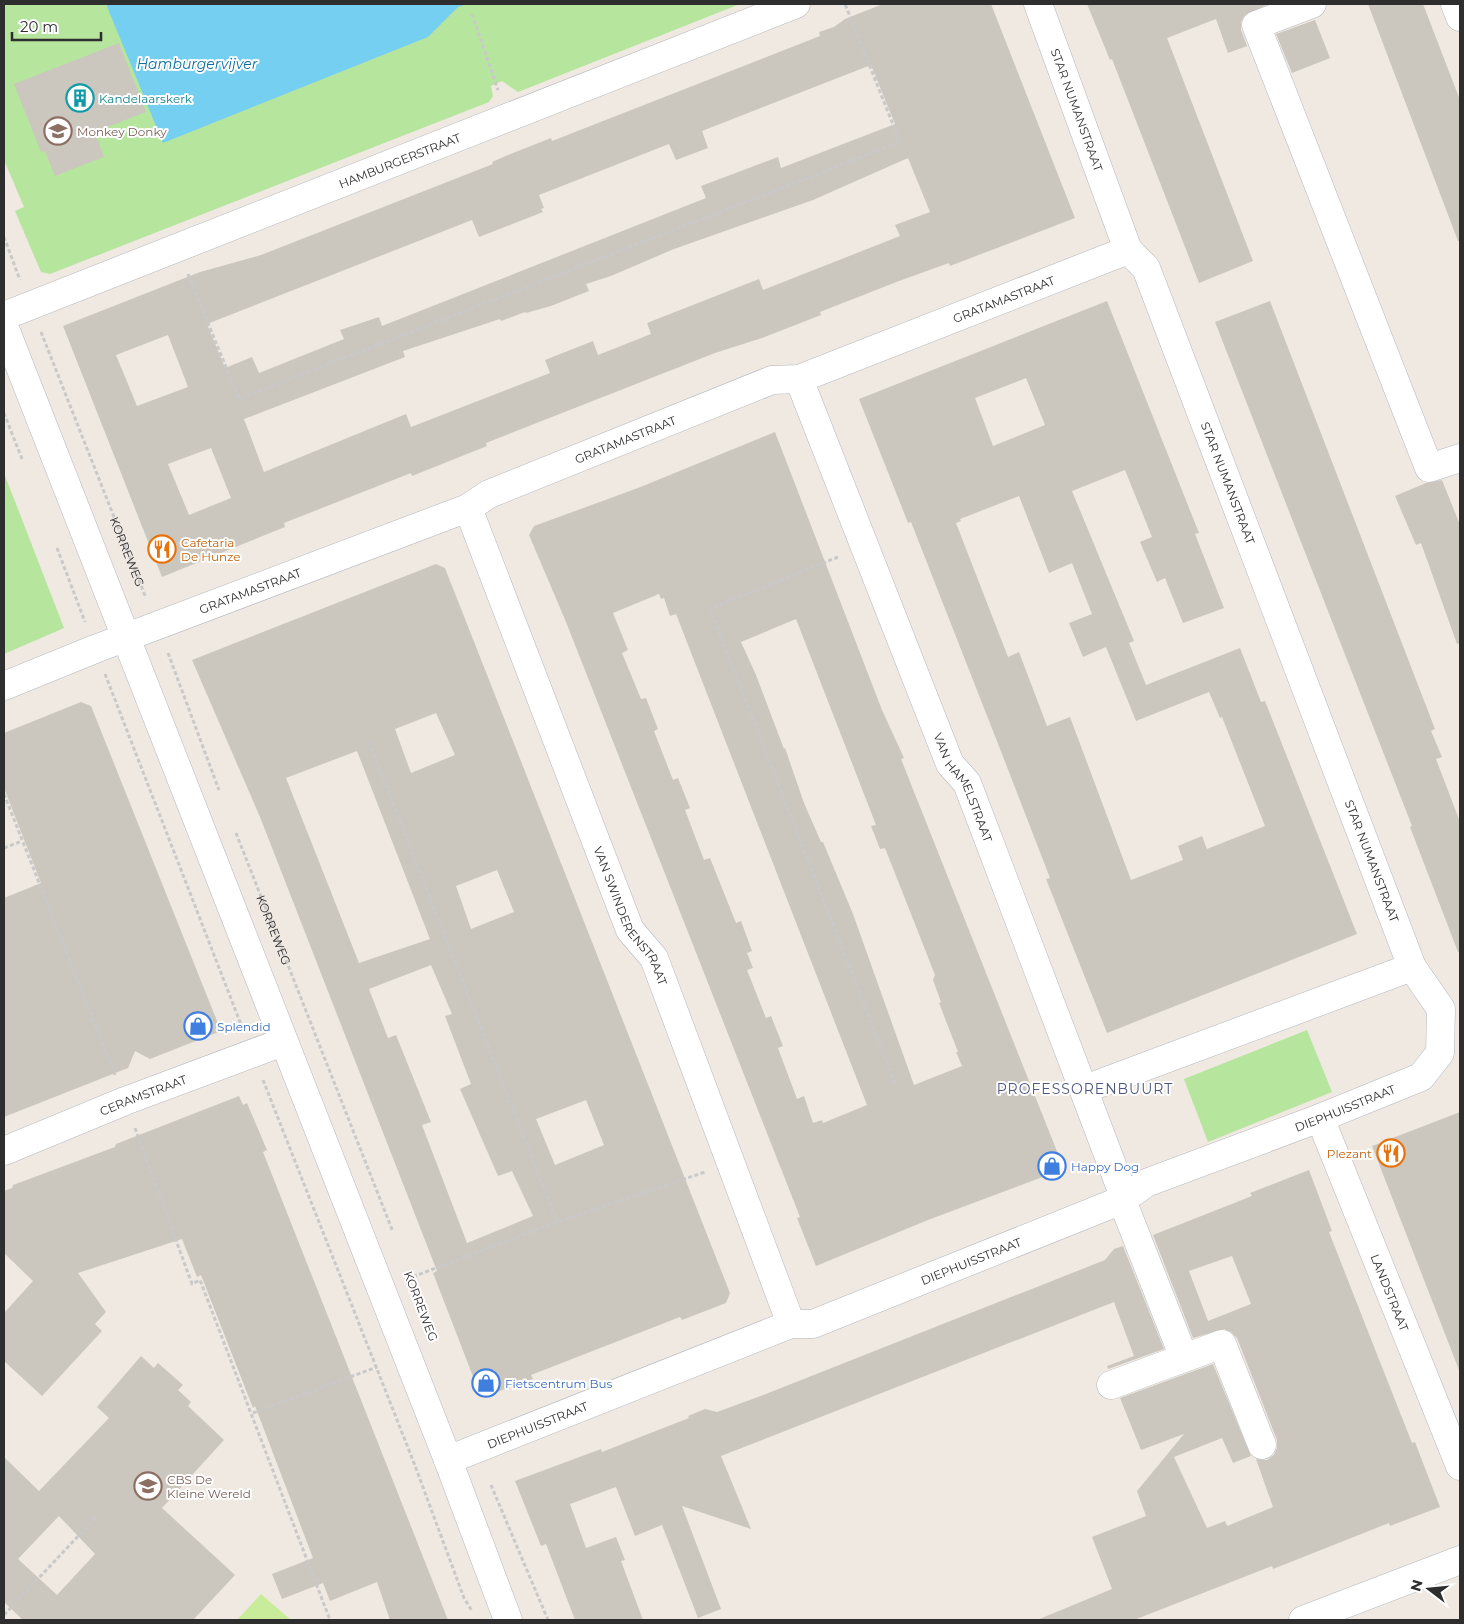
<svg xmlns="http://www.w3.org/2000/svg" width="1464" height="1624" font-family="Montserrat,sans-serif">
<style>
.green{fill:#b6e59e}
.pitch{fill:#c9ec9a}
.water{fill:#75cff0}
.building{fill:#cbc7bf;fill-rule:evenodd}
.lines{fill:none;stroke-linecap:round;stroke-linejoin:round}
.minor-casing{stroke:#b4b7c1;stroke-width:29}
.path{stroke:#c9c9c9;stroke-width:3;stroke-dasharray:4 2.5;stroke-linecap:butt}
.minor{stroke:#fff;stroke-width:28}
.labels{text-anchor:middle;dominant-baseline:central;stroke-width:4;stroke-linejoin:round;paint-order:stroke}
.culture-label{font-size:12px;fill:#0d838f;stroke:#fff;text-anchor:start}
.street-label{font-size:12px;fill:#2e2e2e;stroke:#fff}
.education-label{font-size:12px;fill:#785e54;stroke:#fff;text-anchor:start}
.food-label{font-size:12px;fill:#c56008;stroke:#fff;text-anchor:start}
.shop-label{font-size:12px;fill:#366cbe;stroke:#fff;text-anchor:start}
.water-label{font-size:14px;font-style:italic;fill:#0d6fa3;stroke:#fff}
.neighbourhood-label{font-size:14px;letter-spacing:1px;fill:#4d5680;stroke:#fff}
</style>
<rect width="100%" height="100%" fill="#efe9e1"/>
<g class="green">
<path d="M4,4H740L518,92L502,81L491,86L493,96L489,102L50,274L41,272L15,211L24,207L4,160Z"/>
<path d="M4,473L64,628L4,654Z"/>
<path d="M1307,1030L1332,1092L1208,1142L1184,1079Z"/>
</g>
<path class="pitch" d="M261,1594L291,1620H237Z"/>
<path class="water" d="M106,4H468L458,7L428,37L163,143Z"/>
<g class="building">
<path d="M883,4H991L1075,218L950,266L949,263L899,281L820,312L821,315L762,338L715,353L486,443L487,446L412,476L411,473L284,523L285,527L162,577L63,326L200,272L261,255L493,164L492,162L508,155L551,138L552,141L820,36L819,32L834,27L845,19ZM871,65L895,124L781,168L778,157L701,186L706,198L382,326L379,317L340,330L344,339L259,373L252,357L225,368L207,324L472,220L479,237L543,212L541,209L544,208L539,195L669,144L676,160L708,148L702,131ZM908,158L930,212L895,225L900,236L763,290L759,279L647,323L651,334L598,355L593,341L545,360L550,373L411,427L406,414L264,472L244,419L405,357L403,351L500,319L501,321L525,312L526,313L551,306L589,291L586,284L611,276L674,249L813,200ZM168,335L188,387L137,406L116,355ZM211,448L231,498L189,515L168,464Z"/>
<path d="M1087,4H1268L1244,16L1241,22V30L1247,46L1228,53L1216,19L1167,38L1253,261L1199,283L1112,59L1110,60Z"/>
<path d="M1368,4H1423L1460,100V241H1458Z"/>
<path d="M1315,20L1330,58L1292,73L1276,34Z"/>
<path d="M119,43L146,112L95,132L104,157L55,176L45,151L41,152L14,84Z"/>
<path d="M1107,301L1199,533L1195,534L1224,608L1183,623L1165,578L1157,582L1140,542L1152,537L1125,470L1072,491L1134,641L1129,643L1146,685L1240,648L1261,702L1265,701L1357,934L1107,1033L1046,879L1050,878L1002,754L911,522L908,523L859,399ZM1026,378L1045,425L993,446L975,398ZM1019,496L1049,573L1072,563L1092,614L1069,623L1083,657L1106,647L1136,721L1209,692L1220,718L1222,717L1265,826L1207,849L1202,836L1178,846L1183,860L1131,880L1070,717L1047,726L1019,652L1008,657L956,523L961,521L960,519Z"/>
<path d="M1270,301L1435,729L1431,731L1442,757L1436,759L1460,822V952H1458L1410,827L1412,826L1215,322Z"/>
<path d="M775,432L882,710L904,758L901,759L1064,1169L928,1220L816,1266L797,1218L800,1217L566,622L529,535L534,526L638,488ZM659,594L661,599L664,598L670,616L676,614L867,1105L823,1123L822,1120L813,1123L804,1096L797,1099L778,1048L783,1046L771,1016L766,1018L747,970L753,968L747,953L752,951L741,921L736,923L710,858L704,860L685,810L690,808L678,778L673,780L654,731L658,729L646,698L641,699L622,653L628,650L613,613ZM796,619L876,825L871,826L880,849L885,848L935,975L933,980L941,1002L939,1003L958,1052H956L962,1066L914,1085L853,914L823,842H821L804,803L785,748L784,749L756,675L741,642Z"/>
<path d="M1442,480L1460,525V643L1457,644L1421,543L1416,545L1395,496L1426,483Z"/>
<path d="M436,564L445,568L730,1293L726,1303L682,1320L680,1317L531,1375L533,1379L489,1395L479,1392L433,1273L437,1271L260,817L192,660ZM436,713L455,755L411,773L395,729ZM357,751L430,939L359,963L286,778ZM497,870L514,912L471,929L456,886ZM431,965L452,1014L445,1016L471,1084L460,1089L498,1176L512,1171L533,1216L467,1243L422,1125L431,1122L396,1035L388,1038L369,989ZM586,1100L604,1145L555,1165L536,1119Z"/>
<path d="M81,702L91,706L221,1031L150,1059L135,1051L128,1068L4,1117V898L41,883L4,788V733Z"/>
<path d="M239,1096L243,1105L247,1103L267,1150L263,1152L448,1620H390L377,1582L330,1601L323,1583L282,1599L272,1574L313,1558L255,1406L253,1408L201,1275L197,1277L182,1239L78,1273L106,1312L95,1324L102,1331L42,1396L4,1361V1313L33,1281L4,1253V1191L12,1188L13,1185L115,1147L116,1144Z"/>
<path d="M1460,1112V1370H1459L1372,1146Z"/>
<path d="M1309,1170L1332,1231L1329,1232L1371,1339L1412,1443L1415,1442L1440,1507L1390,1526L1389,1523L1273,1569L1272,1566L1134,1620H1037L1112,1589L1092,1537L1146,1516L1137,1491L1184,1434L1141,1450L1120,1398L1213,1364L1251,1456L1233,1463L1222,1438L1174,1457L1207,1528L1225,1521L1227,1526L1273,1507L1256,1459L1267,1460L1274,1455L1277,1448V1440L1237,1338L1231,1332L1224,1329L1193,1338L1153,1235L1252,1196L1250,1193ZM1232,1256L1251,1304L1208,1321L1189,1271Z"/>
<path d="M1123,1246L1164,1349L1108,1369L1107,1366L1134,1356L1114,1302L721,1456L751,1529L682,1506L721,1609L698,1618L662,1525L635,1536L616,1487L570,1504L586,1548L616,1537L625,1560L621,1561L643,1620H575L546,1544L541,1546L515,1481L601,1449L602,1452L689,1418L688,1416L705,1409L717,1412L758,1397L1105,1260L1114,1249Z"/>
<path d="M141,1356L154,1368L158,1363L183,1385L178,1390L191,1402L188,1406L224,1440L162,1508L235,1575L193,1620H23L4,1602V1457L39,1491L109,1418L97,1407ZM59,1516L95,1554L57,1595L18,1559Z"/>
</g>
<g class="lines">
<g class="minor-casing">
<g id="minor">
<path d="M1312,4L1256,25L1429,468L1460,458"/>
<path d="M1455,4L1460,17"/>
<path id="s3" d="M4,316L796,4"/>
<path d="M4,326L448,1460L508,1620"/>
<path id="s4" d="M799,379L950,764L967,783L1125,1199"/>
<path id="s5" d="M468,508L630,930L654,958L791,1324"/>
<path id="s6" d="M4,686L95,649L468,508L489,494L772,380L799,379L1128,250"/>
<path d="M1085,1089L1412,967"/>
<path id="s7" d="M1320,1118L1460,1466"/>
<path id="s8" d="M4,1151L125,1101L283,1042"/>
<path d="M1122,1200L1184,1358"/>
<path d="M1111,1385L1222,1344L1262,1445"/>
<path id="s9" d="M448,1460L791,1324H813L1122,1200L1146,1183L1320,1118L1421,1077L1440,1053L1441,1009L1412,967L1146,268L1128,250L1038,4"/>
<path d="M1303,1620L1460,1560"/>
</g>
</g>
<g class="path">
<path d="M472,14L498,90"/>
<path d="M4,237L20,280"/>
<path d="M188,274L239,399L900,142L845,4"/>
<path id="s1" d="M41,332L146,598"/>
<path d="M4,413L22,459"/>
<path d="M57,548L85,622"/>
<path d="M838,557L710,609L896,1086"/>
<path d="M168,653L219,790"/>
<path d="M105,674L242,1027"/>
<path d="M369,742L557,1222"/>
<path d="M4,794L115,1075"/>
<path id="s2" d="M236,833L393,1232"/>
<path d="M4,848L22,841"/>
<path d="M263,1080L414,1463L464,1598L472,1611"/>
<path d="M135,1128L192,1284L200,1280L330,1620"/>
<path d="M407,1279L557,1222L705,1172"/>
<path d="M253,1413L377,1367"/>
<path d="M491,1485L548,1620"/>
<path d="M4,1615L97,1516"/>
</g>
<use href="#minor" class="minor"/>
</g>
<defs>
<g id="building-ring" transform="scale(1.4375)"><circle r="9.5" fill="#fff" stroke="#0f9aa8" stroke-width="1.5"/><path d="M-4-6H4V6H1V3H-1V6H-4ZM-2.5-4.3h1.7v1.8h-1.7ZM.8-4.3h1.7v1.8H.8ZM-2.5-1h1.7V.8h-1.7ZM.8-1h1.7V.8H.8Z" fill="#0f9aa8"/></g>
<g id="school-ring" transform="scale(1.4375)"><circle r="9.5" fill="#fff" stroke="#8d6e63" stroke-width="1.5"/><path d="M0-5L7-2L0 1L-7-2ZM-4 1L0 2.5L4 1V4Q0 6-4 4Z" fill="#8d6e63"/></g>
<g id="restaurant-ring" transform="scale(1.4375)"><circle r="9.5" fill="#fff" stroke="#e8710a" stroke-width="1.5"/><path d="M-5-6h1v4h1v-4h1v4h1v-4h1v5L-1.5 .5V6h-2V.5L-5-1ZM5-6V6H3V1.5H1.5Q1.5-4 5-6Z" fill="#e8710a"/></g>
<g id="shop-ring" transform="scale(1.4375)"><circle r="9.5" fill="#fff" stroke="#3f7fe0" stroke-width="1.5"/><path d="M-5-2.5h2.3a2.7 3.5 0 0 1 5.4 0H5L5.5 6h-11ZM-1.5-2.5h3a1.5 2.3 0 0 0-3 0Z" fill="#3f7fe0"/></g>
</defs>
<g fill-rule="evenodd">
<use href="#building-ring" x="80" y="98"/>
<use href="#school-ring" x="58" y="131"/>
<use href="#restaurant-ring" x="162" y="549"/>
<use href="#shop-ring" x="198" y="1026"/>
<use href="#restaurant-ring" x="1391" y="1153"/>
<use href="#shop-ring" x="1052" y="1166"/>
<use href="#shop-ring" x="486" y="1383"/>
<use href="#school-ring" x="148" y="1486"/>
</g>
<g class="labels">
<g class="culture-label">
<text x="99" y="98">Kandelaarskerk</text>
</g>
<g class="street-label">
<text transform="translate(1077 110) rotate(70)">STAR NUMANSTRAAT</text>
<text stroke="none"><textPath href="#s3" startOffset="425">HAMBURGERSTRAAT</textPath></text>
<text stroke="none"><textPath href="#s6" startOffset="1074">GRATAMASTRAAT</textPath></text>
<text stroke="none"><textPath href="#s6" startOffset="669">GRATAMASTRAAT</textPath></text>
<text transform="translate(1228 483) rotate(69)">STAR NUMANSTRAAT</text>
<text stroke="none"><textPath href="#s1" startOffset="236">KORREWEG</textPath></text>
<text stroke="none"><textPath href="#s6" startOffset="264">GRATAMASTRAAT</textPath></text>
<text stroke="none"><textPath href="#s4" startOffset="441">VAN HAMELSTRAAT</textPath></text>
<text transform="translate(1372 861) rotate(69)">STAR NUMANSTRAAT</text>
<text stroke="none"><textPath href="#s5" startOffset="440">VAN SWINDERENSTRAAT</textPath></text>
<text stroke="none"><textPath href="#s2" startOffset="104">KORREWEG</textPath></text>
<text stroke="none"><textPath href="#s8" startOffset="150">CERAMSTRAAT</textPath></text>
<text stroke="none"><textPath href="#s9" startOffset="966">DIEPHUISSTRAAT</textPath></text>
<text stroke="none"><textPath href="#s9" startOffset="561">DIEPHUISSTRAAT</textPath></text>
<text stroke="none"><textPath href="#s7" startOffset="188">LANDSTRAAT</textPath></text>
<text transform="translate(421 1306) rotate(69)">KORREWEG</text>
<text stroke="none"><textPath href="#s9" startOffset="96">DIEPHUISSTRAAT</textPath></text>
</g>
<g class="education-label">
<text x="77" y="131">Monkey Donky</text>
<text x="167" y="1479">CBS De<tspan x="167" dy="14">Kleine Wereld</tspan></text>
</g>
<g class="food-label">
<text x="181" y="542">Cafetaria<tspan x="181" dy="14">De Hunze</tspan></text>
<text x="1372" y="1153" text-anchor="end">Plezant</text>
</g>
<g class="shop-label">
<text x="217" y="1026">Splendid</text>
<text x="1071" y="1166">Happy Dog</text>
<text x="505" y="1383">Fietscentrum Bus</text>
</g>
<g class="water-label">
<text x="197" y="64">Hamburgervijver</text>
</g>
<g class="neighbourhood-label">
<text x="1085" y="1089">PROFESSORENBUURT</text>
</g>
</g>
<rect width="1464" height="1624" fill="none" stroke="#2e2e2e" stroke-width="10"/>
<g transform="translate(1429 1589) rotate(286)" stroke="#ffffff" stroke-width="4" paint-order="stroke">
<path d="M0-4L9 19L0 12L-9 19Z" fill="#2e2e2e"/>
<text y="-8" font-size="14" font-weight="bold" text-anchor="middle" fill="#2e2e2e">N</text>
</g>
<path d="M12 32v8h89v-8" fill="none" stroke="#2e2e2e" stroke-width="2.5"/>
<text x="20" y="32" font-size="15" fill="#2e2e2e" stroke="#ffffff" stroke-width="4" paint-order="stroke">20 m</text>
</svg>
